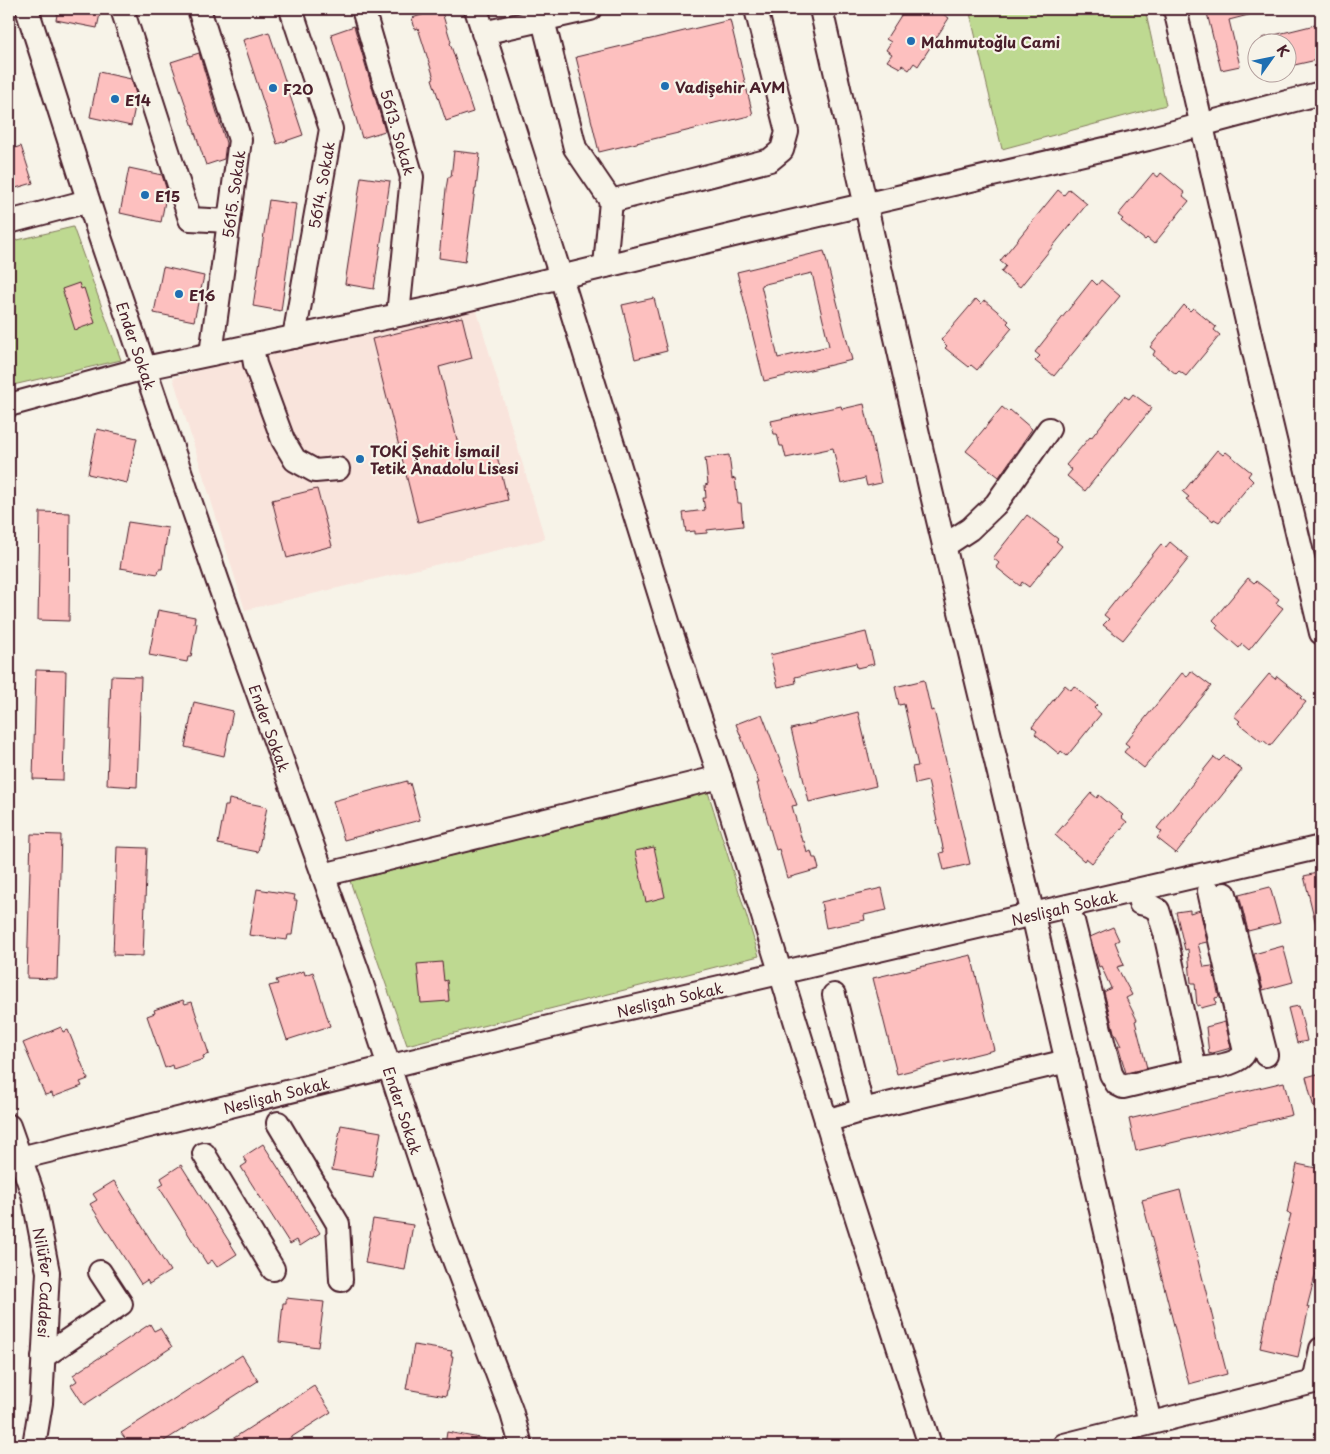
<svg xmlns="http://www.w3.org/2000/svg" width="1330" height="1454" font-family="'Playpen Sans',sans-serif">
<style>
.built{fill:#f9e4dc}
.green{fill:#bed991;stroke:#847c5e}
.building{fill:#fdc0bf;stroke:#4a1f2b;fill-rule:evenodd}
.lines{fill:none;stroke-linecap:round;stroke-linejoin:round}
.minor-casing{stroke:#4a1f2b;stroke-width:26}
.minor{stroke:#f7f3e8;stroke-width:22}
.poi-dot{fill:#1f6fb2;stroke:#f7f3e8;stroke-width:2}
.labels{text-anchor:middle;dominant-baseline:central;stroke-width:4.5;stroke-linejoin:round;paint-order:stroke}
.poi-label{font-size:15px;font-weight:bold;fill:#4a1f2b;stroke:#f7f3e8;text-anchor:start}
.street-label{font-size:15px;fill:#4a1f2b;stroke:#f7f3e8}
</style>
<rect width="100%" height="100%" fill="#f7f3e8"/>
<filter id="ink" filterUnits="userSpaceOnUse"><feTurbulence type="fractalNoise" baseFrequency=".02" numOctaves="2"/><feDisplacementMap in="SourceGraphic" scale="10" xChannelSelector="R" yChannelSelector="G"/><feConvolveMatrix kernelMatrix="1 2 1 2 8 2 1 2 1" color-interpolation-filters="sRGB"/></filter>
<g filter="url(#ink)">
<path class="built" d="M476,308L545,539L245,610L173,378L243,357Z"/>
<g class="green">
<path d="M969,9H1145L1166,105L1002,149Z"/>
<path d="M73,227L121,360L9,386V242Z"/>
<path d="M708,792L759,956L407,1045L350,881Z"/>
</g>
<g class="building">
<path d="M58,9H101L97,28L56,20Z"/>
<path d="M441,9L451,42L450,43L473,112L446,121L432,79L434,78L418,28L415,29L412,18Z"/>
<path d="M905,9H935L949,18L918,66L914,63L909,70L902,65L900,68L887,61L892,54L886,50L891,42L886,39Z"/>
<path d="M1206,9H1256V13L1229,20L1240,66L1221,70Z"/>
<path d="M730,20L753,115L599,152L576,57Z"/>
<path d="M1319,24L1321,33V59L1290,66L1288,54V42H1262V38Z"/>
<path d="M354,26L385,131L362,138L331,34Z"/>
<path d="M269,32L303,135L277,144L243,40Z"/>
<path d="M199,53L226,143L224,159L206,165L171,62Z"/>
<path d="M99,72L131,79L137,97L131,126L90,117Z"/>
<path d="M21,146L33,183L9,190V150Z"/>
<path d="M454,151L480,154L476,189H475L465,262L439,258L446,189L448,177H451Z"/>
<path d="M129,168L162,175L167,191L161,222L120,213Z"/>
<path d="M1153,173L1158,177L1161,173L1185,193L1183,196L1189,201L1154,244L1147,238L1145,240L1121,221L1123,219L1118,215Z"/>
<path d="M361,177L390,181L374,289L345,284Z"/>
<path d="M1069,189L1087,204L1020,287L1001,272L1006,266L1000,261L1058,190L1064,195Z"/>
<path d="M269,200L296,204L281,311L253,306Z"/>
<path d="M824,251L852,360L764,381L737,272ZM812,273L829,346L778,358L761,285Z"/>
<path d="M163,267L204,276L194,321L154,313Z"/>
<path d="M1092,280L1097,285L1101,280L1120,296L1054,376L1035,361L1040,356L1035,352Z"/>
<path d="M79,283L81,289L84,288L95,323L75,330L62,289Z"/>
<path d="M654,298L667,351L635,359L622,305Z"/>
<path d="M976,299L981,304L984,300L1009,321L1007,323L1012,328L977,370L971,365L969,367L945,348L947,346L941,340Z"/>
<path d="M1184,305L1190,311L1193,308L1216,327L1214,330L1220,335L1186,376L1179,371L1176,374L1153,355L1155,351L1150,347Z"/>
<path d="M462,317L472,358L439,367L462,460L496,452L508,500L418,522L372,339Z"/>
<path d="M1133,394L1152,408L1085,491L1067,476L1072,470L1066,465L1090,437L1091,438L1124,396L1129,399Z"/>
<path d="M864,404L881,483L867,486L865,478L841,484L833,448L786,458L783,446H780L777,434H774L771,421L841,406L842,409Z"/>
<path d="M1002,407L1008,412L1010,410L1032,429L999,477L966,451Z"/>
<path d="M97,429L137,438L127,483L88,474Z"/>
<path d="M1217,450L1223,455L1226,452L1251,472L1248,476L1253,481L1219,522L1214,519L1213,521L1186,499L1189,497L1183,492Z"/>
<path d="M729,455L732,479L735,478L738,503H741L743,526L707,530V533L695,534V531L686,532L683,513L705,510L703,498H706L705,485L708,484L705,458Z"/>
<path d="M317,489L332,546L287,558L272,500Z"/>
<path d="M40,512L70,513L69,621L38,620Z"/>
<path d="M1027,515L1058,539L1056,541L1062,546L1029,587L1022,582L1020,586L996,567L999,563L993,558Z"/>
<path d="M128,522L168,528L162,569H159L158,574L120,568Z"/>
<path d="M1170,542L1189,558L1123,640L1103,625L1109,619L1104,615L1161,544L1165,548Z"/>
<path d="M1248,578L1254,583L1256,581L1279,599L1276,603L1283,608L1249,650L1242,644L1239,648L1216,628L1218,625L1213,620Z"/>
<path d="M158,610L195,617L194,623H197L191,657H188L187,662L149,655Z"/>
<path d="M866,632L874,664L857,668L856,663L795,677L796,683L778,687L770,655Z"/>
<path d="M36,670L66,671L63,780L33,779Z"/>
<path d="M1191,671L1211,686L1144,768L1124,752L1129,746L1125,743L1182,673L1187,677Z"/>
<path d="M1269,674L1275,679L1277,676L1302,696L1300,698L1306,702L1270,746L1263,740L1262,742L1238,723L1240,721L1234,716Z"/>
<path d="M111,676L141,677L137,787L107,785Z"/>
<path d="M924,680L931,711L934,710L970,864L944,870L940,853L944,852L928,781L915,784L912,767L918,766L904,704L899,705L895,687Z"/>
<path d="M1065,685L1071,690L1074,686L1097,705L1094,708L1101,714L1067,756L1061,751L1059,754L1035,734L1037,731L1032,727Z"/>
<path d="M194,702L233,711L224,756L185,747Z"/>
<path d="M858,712L876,786L809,802L791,729Z"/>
<path d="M762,714L797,805L792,806L802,841H804L807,853L811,851L813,858H816L819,869L787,878L779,849L776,850L757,783H759L736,724Z"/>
<path d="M1224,756L1242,770L1176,853L1157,838L1162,832L1157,828L1214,757L1219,761Z"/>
<path d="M407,781V784L410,783L420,820L344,840L333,801Z"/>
<path d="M1091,793L1097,798L1099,795L1123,815L1121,817L1127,822L1092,863L1086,858L1084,861L1055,835Z"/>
<path d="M229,799L267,807L258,852L218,844L225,806H228Z"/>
<path d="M31,834L61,835L57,979L27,978Z"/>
<path d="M117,847L147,848L143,956L113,955Z"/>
<path d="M654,847L665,897L646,902L635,851Z"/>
<path d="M1321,872V928L1317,929L1304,876Z"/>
<path d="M1270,887L1280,923L1248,931L1239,895Z"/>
<path d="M882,888L887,910L864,915L865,920L826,928L821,902Z"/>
<path d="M257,889L295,895L294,900H297L292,935H288L287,940L249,935Z"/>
<path d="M1190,910V913L1200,910L1207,942L1198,944L1204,967L1212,966L1219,997L1215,998L1216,1004L1201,1008L1200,1005L1197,1006L1195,983H1191L1188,949L1185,950L1176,912Z"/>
<path d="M1113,927L1119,940L1115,942L1124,965L1117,967L1132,995L1126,998L1137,1020L1135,1021L1147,1068L1126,1073L1118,1046H1121L1114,1032L1104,992L1111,988L1101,966L1099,967L1090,937Z"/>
<path d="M1283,946L1293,982L1263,990L1254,954Z"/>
<path d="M971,955L994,1050L897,1074L873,978Z"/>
<path d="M442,962L444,981L447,980L449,1001L421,1003L417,964Z"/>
<path d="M304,971L305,975L313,972L330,1026L287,1040L269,986L278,984L276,980Z"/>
<path d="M183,1000L185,1004L192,1002L209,1054L203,1056L204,1059L173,1069L172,1065L165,1068L147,1016L155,1013L154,1010Z"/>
<path d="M1299,1006L1307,1041L1297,1043L1288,1008Z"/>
<path d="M1225,1022L1231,1048L1209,1054L1206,1027Z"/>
<path d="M61,1027L63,1032L68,1030L88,1079L80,1082L82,1086L53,1097L52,1093L45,1095L23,1043Z"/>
<path d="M1321,1073V1119L1317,1120L1306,1077Z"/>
<path d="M1284,1082L1292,1115L1136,1151L1129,1119Z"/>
<path d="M341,1125L381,1132L373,1177L332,1170Z"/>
<path d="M263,1144L320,1233L300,1246L297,1240L290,1244L241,1167L247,1163L243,1157Z"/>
<path d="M1297,1164L1321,1169V1253L1307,1307H1309L1298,1357L1260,1348L1273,1282L1291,1214L1287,1213Z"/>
<path d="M181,1165L237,1254L217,1267L212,1260L207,1264L159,1187L164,1184L161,1178Z"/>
<path d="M114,1181L170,1271L149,1284L147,1280L141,1284L90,1204L97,1200L93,1194Z"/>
<path d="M1180,1190L1227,1374L1189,1384L1142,1200Z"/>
<path d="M373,1219L413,1225L405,1270L365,1263Z"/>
<path d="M286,1298L324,1302L318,1347L279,1342L283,1303H286Z"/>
<path d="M150,1324L154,1331L160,1328L172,1347L84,1405L71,1385L77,1381L73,1375Z"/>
<path d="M414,1345L452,1351L451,1356H453L446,1396L406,1389Z"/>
<path d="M242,1355L258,1381L158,1445H130L121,1433Z"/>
<path d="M314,1386L331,1412L279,1445H223Z"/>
<path d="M447,1432L485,1439L484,1445H445Z"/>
</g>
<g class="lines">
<g class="minor-casing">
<g id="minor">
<path id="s1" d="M27,9L100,237L218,582L358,972L446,1239L511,1410L521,1445"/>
<path d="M122,9L190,219L229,221"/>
<path d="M199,9L240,140L211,354"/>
<path d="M291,9L331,129L294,337"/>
<path id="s2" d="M363,9L412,177L398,315"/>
<path d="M476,9L561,277L670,628L720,777L842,1172L930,1445"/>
<path d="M821,9L931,491L1033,915L1150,1423"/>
<path d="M1175,9L1254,352L1321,633"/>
<path d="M543,20L575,148L611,201L605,266"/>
<path d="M483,33L590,9"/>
<path d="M611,201L770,160L782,150L787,132L756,9"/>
<path d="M9,222L88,201"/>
<path d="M252,346L255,364L283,440L295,460L315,471L338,469"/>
<path d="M9,405L145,368L432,308L742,233L1148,139L1321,93"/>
<path d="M944,546L970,529L996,504L1049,429"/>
<path d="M323,875L720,777"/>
<path d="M1225,894L1266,1055"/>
<path d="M1073,921L1111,1074L1117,1084L1123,1087L1195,1070L1165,933L1158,910L1149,905L1140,903L1138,890"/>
<path d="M834,995L863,1110"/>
<path d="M1195,1070C1209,1067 1239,1066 1245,1052L1209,891"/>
<path d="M826,1121L863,1110L1067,1061"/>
<path d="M278,1123L338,1224L341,1280"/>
<path id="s3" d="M9,1126L33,1194L48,1272L41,1403L34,1445"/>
<path d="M204,1154L273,1269"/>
<path id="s4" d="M20,1158L569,1022L1321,847"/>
<path d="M43,1357L121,1304L100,1272"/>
<path d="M1064,1445L1314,1382L1321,1349"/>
</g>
</g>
<use href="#minor" class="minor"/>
</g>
</g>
<g class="poi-dot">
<circle cx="911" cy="41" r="5"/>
<circle cx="665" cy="86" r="5"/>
<circle cx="273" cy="88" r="5"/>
<circle cx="115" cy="99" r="5"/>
<circle cx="145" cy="195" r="5"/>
<circle cx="179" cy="294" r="5"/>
<circle cx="360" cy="459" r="5"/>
</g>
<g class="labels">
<g class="poi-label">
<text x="921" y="41">Mahmutoğlu Cami</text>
<text x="675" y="86">Vadişehir AVM</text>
<text x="283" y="88">F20</text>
<text x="125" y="99">E14</text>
<text x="155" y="195">E15</text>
<text x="189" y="294">E16</text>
<text x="370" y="450">TOKİ Şehit İsmail<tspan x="370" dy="17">Tetik Anadolu Lisesi</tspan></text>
</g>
<g class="street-label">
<text stroke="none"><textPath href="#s2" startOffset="128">5613. Sokak</textPath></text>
<text transform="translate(321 185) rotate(-80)">5614. Sokak</text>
<text transform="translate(233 194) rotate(-82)">5615. Sokak</text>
<text stroke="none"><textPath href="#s1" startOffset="354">Ender Sokak</textPath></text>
<text stroke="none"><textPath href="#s1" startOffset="759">Ender Sokak</textPath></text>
<text stroke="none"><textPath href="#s4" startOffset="1074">Neslişah Sokak</textPath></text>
<text stroke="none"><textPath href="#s4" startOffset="669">Neslişah Sokak</textPath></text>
<text stroke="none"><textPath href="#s4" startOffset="264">Neslişah Sokak</textPath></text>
<text stroke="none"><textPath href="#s1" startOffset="1164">Ender Sokak</textPath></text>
<text stroke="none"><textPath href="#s3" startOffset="162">Nilüfer Caddesi</textPath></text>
</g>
</g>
<rect width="1330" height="1454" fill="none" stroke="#f7f3e8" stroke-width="30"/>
<rect x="15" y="15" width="1300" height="1424" fill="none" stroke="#4a1f2b" stroke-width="2" filter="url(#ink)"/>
<g transform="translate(1272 58) rotate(57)"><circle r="24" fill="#f7f3e8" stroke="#b29e9c"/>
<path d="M0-4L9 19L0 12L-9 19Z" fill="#1f6fb2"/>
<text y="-8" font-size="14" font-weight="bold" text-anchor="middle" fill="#4a1f2b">K</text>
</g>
</svg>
